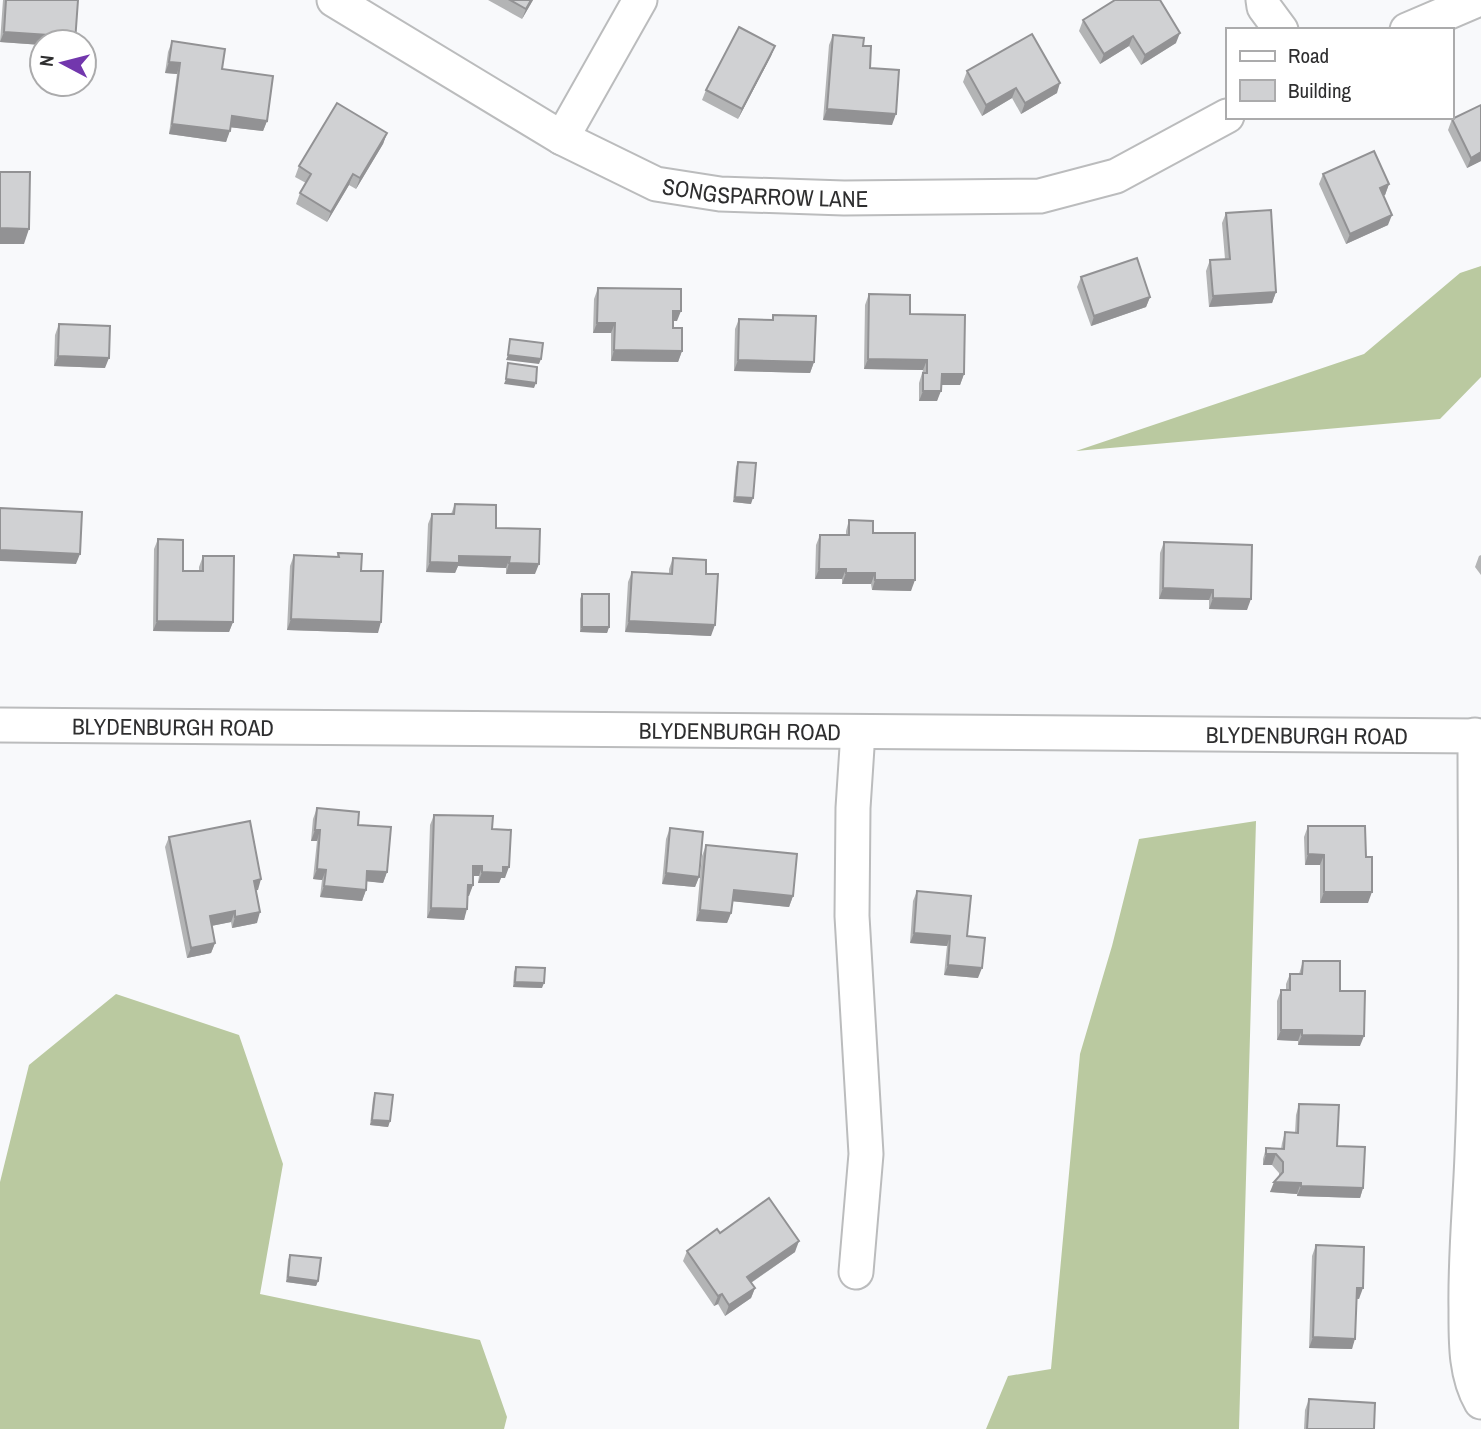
<svg xmlns="http://www.w3.org/2000/svg" width="1481" height="1429" font-family="'Archivo Narrow',sans-serif">
<style>
.forest{fill:#bac9a0}
.lines{fill:none;stroke-linecap:round;stroke-linejoin:round}
.minor-casing{stroke:#bbbcbd;stroke-width:37}
.minor{stroke:#fff;stroke-width:33}
.wall{fill:#b3b4b5}
.shaded-wall{fill:#929294}
.building{fill:#d0d1d3;stroke:#929294;stroke-width:2}
.labels{text-anchor:middle;dominant-baseline:central;stroke-width:7;stroke-linejoin:round;paint-order:stroke}
.street-label{font-size:23px;fill:#2e2e2f;stroke:#fff}
</style>
<rect width="100%" height="100%" fill="#f8f9fb"/>
<g class="forest">
<path d="M1481,266V377L1440,419L1076,451L1364,354L1460,273Z"/>
<path d="M1256,821L1239,1429H986L1008,1376L1051,1369L1080,1054L1112,946L1139,839Z"/>
<path d="M116,994L239,1035L283,1164L260,1294L480,1340L507,1417L504,1429H0V1182L29,1065Z"/>
</g>
<g class="lines">
<g class="minor-casing">
<g id="minor">
<path id="s1" d="M334,0L562,138L656,184L720,194L844,198L1040,196L1116,176L1227,116"/>
<path d="M1263,0L1264,7L1281,30"/>
<path d="M1407,30L1477,0"/>
<path d="M562,138L640,0"/>
<path id="s2" d="M0,725L1481,736"/>
<path d="M1475,735C1475,875 1478,1015 1472,1155C1470,1207 1465,1258 1466,1309C1466,1341 1465,1374 1481,1402"/>
<path d="M856,1272L866,1154L852,916L853,808L858,732"/>
</g>
</g>
<use href="#minor" class="minor"/>
</g>
<g class="wall">
<path d="M3,0H78L75,42H42V45L0,42Z"/>
<path d="M488,0H533L522,19Z"/>
<path d="M1083,20L1176,43L1141,65L1129,46L1100,64L1079,31Z"/>
<path d="M833,35L863,46L870,68L892,125L823,120L829,45Z"/>
<path d="M172,41L222,69L267,121L263,131L230,127L226,142L169,134L177,74L165,73L168,52Z"/>
<path d="M775,46L771,56L738,119L702,100L706,90Z"/>
<path d="M967,71L1057,93L1021,114L1012,98L982,116L963,82Z"/>
<path d="M1452,119L1481,161L1467,168L1448,130Z"/>
<path d="M387,133L383,144L356,189L349,185L327,222L296,204L300,193L306,183L295,177L299,166Z"/>
<path d="M1323,174L1389,184L1385,195L1383,196L1388,225L1346,244L1319,184Z"/>
<path d="M1226,213L1276,292L1272,303L1209,307L1206,271L1210,260L1225,259L1222,223Z"/>
<path d="M1081,277L1150,297L1146,307L1091,326L1077,287Z"/>
<path d="M598,288L677,321H673V328L682,351L678,362L611,361V333H593L594,299Z"/>
<path d="M869,294L910,314L964,374L960,385H941L937,401H919V383L923,370L864,369L865,305Z"/>
<path d="M773,315L814,362L810,373L734,371L735,329L739,319L772,320Z"/>
<path d="M59,324L105,368L54,366L55,335Z"/>
<path d="M738,462L751,504L733,502L736,467Z"/>
<path d="M455,504L496,528L535,574H506V568L458,566L455,573L426,572L428,524L432,514H451Z"/>
<path d="M849,520L873,533L911,591L872,590L871,584H842V579H815L816,545L820,535H846V531Z"/>
<path d="M158,539L183,571H199V567L203,556L233,622L229,632L153,631L154,549Z"/>
<path d="M1164,542L1247,610L1209,609V600L1159,599L1160,553Z"/>
<path d="M338,553L361,571L378,633L287,630L290,566L294,555L337,557Z"/>
<path d="M1481,555V575L1475,567L1479,556Z"/>
<path d="M673,558L706,574L711,636L625,632L628,582L632,572L669,574V569Z"/>
<path d="M582,594L609,627L607,633L580,632V599Z"/>
<path d="M317,808L358,825L387,872L383,883L367,881L366,890L362,901L320,897L322,880L313,879L317,841H311L313,819Z"/>
<path d="M434,815L492,829L505,878H501L499,883H478L479,876H473V885L468,896L464,920L427,918L430,825Z"/>
<path d="M1308,826L1368,903H1320V865H1305L1304,837Z"/>
<path d="M670,828L699,877L695,887L662,884L666,839Z"/>
<path d="M169,837L258,890H256L257,923L232,928L231,922L211,926L215,943L211,953L187,958L165,847Z"/>
<path d="M706,845L793,896L789,907L732,901L731,913L727,923L696,921L702,856Z"/>
<path d="M917,891L978,978L944,975L947,946L910,943L913,901Z"/>
<path d="M1303,961L1340,991L1360,1046L1298,1045V1041L1277,1040V1001L1281,990H1286V984L1290,974H1299Z"/>
<path d="M516,967L542,988L513,987L514,972Z"/>
<path d="M375,1093L390,1121L388,1127L370,1125L373,1099Z"/>
<path d="M1299,1104L1337,1146L1363,1188L1360,1198L1297,1196V1194L1270,1192L1279,1176V1173L1272,1165H1263V1159L1266,1148L1281,1149L1282,1143L1285,1132L1295,1133L1296,1115Z"/>
<path d="M720,1233L795,1252L751,1283L755,1288L751,1298L725,1316L718,1304L714,1306L683,1261L687,1251Z"/>
<path d="M1316,1245L1359,1299H1357L1352,1349L1309,1348L1312,1256Z"/>
<path d="M290,1255L318,1281L316,1286L286,1282L288,1260Z"/>
<path d="M1309,1399L1374,1429H1304L1305,1410Z"/>
</g>
<g class="shaded-wall">
<path d="M531,0H533L522,19L526,9Z"/>
<path d="M4,32L48,35L45,42H42V45L0,42Z"/>
<path d="M1180,33L1176,43L1141,65L1145,55Z"/>
<path d="M1133,36L1129,46L1100,64L1104,54Z"/>
<path d="M775,46L771,56L738,119L742,109Z"/>
<path d="M169,62L180,63L177,74L165,73Z"/>
<path d="M1060,83L1057,93L1021,114L1025,103Z"/>
<path d="M1016,88L1012,98L982,116L986,105Z"/>
<path d="M827,109L896,114L892,125L823,120Z"/>
<path d="M232,116L267,121L263,131L228,127Z"/>
<path d="M172,124L230,131L226,142L169,134Z"/>
<path d="M387,133L383,144L356,189L360,178Z"/>
<path d="M1481,152V161L1467,168L1471,158Z"/>
<path d="M353,174L349,185L327,222L331,212Z"/>
<path d="M1389,184L1385,195L1376,199L1380,188Z"/>
<path d="M1392,215L1388,225L1346,244L1350,234Z"/>
<path d="M0,228L29,229L24,244H0Z"/>
<path d="M1276,292L1272,303L1209,307L1213,296Z"/>
<path d="M1150,297L1146,307L1091,326L1094,316Z"/>
<path d="M673,311H681L677,321H670Z"/>
<path d="M597,323H615L611,333H593Z"/>
<path d="M614,350L682,351L678,362L611,361Z"/>
<path d="M508,355L541,359L539,364L506,360Z"/>
<path d="M58,356L109,358L105,368L54,366Z"/>
<path d="M868,359L927,360L923,370L864,369Z"/>
<path d="M738,360L814,362L810,373L734,371Z"/>
<path d="M942,374H964L960,385H938Z"/>
<path d="M506,379L536,383L534,388L504,384Z"/>
<path d="M923,391H941L937,401H919Z"/>
<path d="M735,497L753,498L751,504L733,502Z"/>
<path d="M0,550L80,554L76,564L0,561Z"/>
<path d="M459,556L510,557L506,568L458,566L455,573L426,572L430,562Z"/>
<path d="M509,563L539,564L535,574H506Z"/>
<path d="M819,569H846L842,579H815Z"/>
<path d="M846,573H875L871,584H842Z"/>
<path d="M875,580H915L911,591L872,590Z"/>
<path d="M1163,588L1213,590L1209,600L1159,599Z"/>
<path d="M1213,598L1251,599L1247,610L1209,609Z"/>
<path d="M291,619L381,622L378,633L287,630Z"/>
<path d="M157,621L233,622L229,632L153,631Z"/>
<path d="M629,621L715,625L711,636L625,632Z"/>
<path d="M582,627H609L607,633L580,632Z"/>
<path d="M315,830H320L317,841H311Z"/>
<path d="M1308,854L1324,855L1320,865H1305Z"/>
<path d="M473,866H482L479,876H469Z"/>
<path d="M503,867H509L505,878H501L499,883H478L482,872Z"/>
<path d="M317,869L326,870L322,880L313,879Z"/>
<path d="M367,871L387,872L383,883L363,881Z"/>
<path d="M666,873L699,877L695,887L662,884Z"/>
<path d="M261,879L258,890L250,891L254,881Z"/>
<path d="M468,885H473L469,896H464Z"/>
<path d="M324,886L366,890L362,901L320,897Z"/>
<path d="M734,890L793,896L789,907L730,901Z"/>
<path d="M1324,892H1372L1368,903H1320Z"/>
<path d="M431,908L467,909L464,920L427,918Z"/>
<path d="M700,910L731,913L727,923L696,921Z"/>
<path d="M235,911L231,922L206,927L210,916Z"/>
<path d="M260,912L257,923L232,928L235,917Z"/>
<path d="M914,933L950,936L947,946L910,943Z"/>
<path d="M215,943L211,953L187,958L191,948Z"/>
<path d="M948,965L982,968L978,978L944,975Z"/>
<path d="M515,982L544,983L542,988L513,987Z"/>
<path d="M1281,1030H1302L1298,1041L1277,1040Z"/>
<path d="M1302,1035L1364,1036L1360,1046L1298,1045Z"/>
<path d="M372,1120L390,1121L388,1127L370,1125Z"/>
<path d="M1266,1154H1276L1272,1165H1263Z"/>
<path d="M1274,1182L1301,1183L1297,1194L1270,1192Z"/>
<path d="M1301,1186L1363,1188L1360,1198L1297,1196Z"/>
<path d="M799,1241L795,1252L743,1288L747,1277Z"/>
<path d="M288,1277L318,1281L316,1286L286,1282Z"/>
<path d="M755,1288L751,1298L725,1316L729,1305Z"/>
<path d="M1357,1288H1363L1359,1299L1353,1298Z"/>
<path d="M722,1294L718,1304L714,1306L718,1296Z"/>
<path d="M1313,1337L1355,1339L1352,1349L1309,1348Z"/>
</g>
<g class="building">
<path d="M6,0H78L75,42L47,41L48,35L4,32Z"/>
<path d="M510,0H531L526,9Z"/>
<path d="M1115,0H1160L1180,33L1145,55L1133,36L1104,54L1083,20Z"/>
<path d="M739,27L775,46L742,109L706,90Z"/>
<path d="M1032,34L1060,83L1025,103L1016,88L986,105L967,71Z"/>
<path d="M833,35L864,38L863,46H871L870,68L899,70L896,114L827,109Z"/>
<path d="M172,41L225,49L222,69L273,76L267,121L232,116L230,131L172,124L180,63L169,62Z"/>
<path d="M337,103L387,133L360,178L353,174L331,212L300,193L311,174L299,166Z"/>
<path d="M1481,105V152L1471,158L1452,119Z"/>
<path d="M1374,151L1389,184L1380,188L1392,215L1350,234L1323,174Z"/>
<path d="M0,172H30L29,229L0,228Z"/>
<path d="M1271,210L1276,292L1213,296L1210,260L1230,259L1226,213Z"/>
<path d="M1137,258L1150,297L1094,316L1081,277Z"/>
<path d="M598,288L681,289V311H673V328H682V351L614,350L615,323H597Z"/>
<path d="M869,294L910,295V314L965,315L964,374H942L941,391H923V373H927V360L868,359Z"/>
<path d="M773,315L816,316L814,362L738,360L739,319L773,320Z"/>
<path d="M59,324L110,326L109,358L58,356Z"/>
<path d="M510,339L543,343L541,359L508,355Z"/>
<path d="M508,363L537,367L536,383L506,379Z"/>
<path d="M738,462L756,463L753,498L735,497Z"/>
<path d="M455,504L496,505V528L540,529L539,564L509,563L510,557L459,556V563L430,562L432,514H454Z"/>
<path d="M0,508L82,512L80,554L0,550Z"/>
<path d="M849,520L873,521V533H915V580H875V573H846V569H819L820,535H849Z"/>
<path d="M158,539L183,540V571H203V556H234L233,622L157,621Z"/>
<path d="M1164,542L1252,545L1251,599L1213,598V590L1163,588Z"/>
<path d="M338,553L362,554L361,571H383L381,622L291,619L294,555L339,557Z"/>
<path d="M673,558L706,560V574H718L715,625L629,621L632,572L672,574Z"/>
<rect x="582" y="594" width="27" height="33"/>
<path d="M317,808L359,812L358,825L391,827L387,872L367,871L366,890L324,886L326,870L317,869L320,830H315Z"/>
<path d="M434,815L493,816L492,829L511,830L509,867H503V873L482,872V866H473V885H468L467,909L431,908Z"/>
<path d="M250,821L261,879L254,881L260,912L235,917V911L210,916L215,943L191,948L169,837Z"/>
<path d="M1308,826H1365L1366,857H1372V892H1324V855L1308,854Z"/>
<path d="M670,828L703,832L699,877L666,873Z"/>
<path d="M706,845L797,854L793,896L734,890L731,913L700,910Z"/>
<path d="M917,891L971,896L967,936L985,938L982,968L948,965L950,936L914,933Z"/>
<path d="M1303,961H1340V991H1365L1364,1036L1302,1035V1030H1281V990H1290V974H1302Z"/>
<path d="M516,967L545,968L544,983L515,982Z"/>
<path d="M375,1093L393,1095L390,1121L372,1120Z"/>
<path d="M1299,1104L1339,1105L1337,1146L1365,1147L1363,1188L1301,1186V1183L1274,1182L1283,1172V1162L1276,1154H1266V1148L1284,1149L1285,1132L1298,1133Z"/>
<path d="M769,1198L799,1241L747,1277L755,1288L729,1305L722,1294L718,1296L687,1251L717,1229L720,1233Z"/>
<path d="M1316,1245L1364,1247L1363,1288H1357L1355,1339L1313,1337Z"/>
<path d="M290,1255L321,1258L318,1281L288,1277Z"/>
<path d="M1309,1399L1375,1403L1374,1429H1307Z"/>
</g>
<g class="labels">
<g class="street-label">
<text stroke="none"><textPath href="#s1" startOffset="481">SONGSPARROW LANE</textPath></text>
<text stroke="none"><textPath href="#s2" startOffset="173">BLYDENBURGH ROAD</textPath></text>
<text stroke="none"><textPath href="#s2" startOffset="740">BLYDENBURGH ROAD</textPath></text>
<text stroke="none"><textPath href="#s2" startOffset="1307">BLYDENBURGH ROAD</textPath></text>
</g>
</g>
<rect x="1226" y="28" width="228" height="91" fill="#ffffff" stroke="#ababac" stroke-width="2"/>
<rect x="1240" y="51" width="35" height="10" fill="#ffffff" stroke="#ababac" stroke-width="2"/>
<text x="1288" y="63" font-size="21" fill="#2e2e2f">Road</text>
<rect x="1240" y="80" width="35" height="21" fill="#d0d1d3" stroke="#ababac" stroke-width="2"/>
<text x="1288" y="98" font-size="21" fill="#2e2e2f">Building</text>
<g transform="translate(63 63) rotate(277)"><circle r="33" fill="#ffffff" stroke="#ababac" stroke-width="2"/>
<path d="M0-5L12 26L0 18L-12 26Z" fill="#7237ad"/>
<text y="-10" font-size="19" font-weight="bold" text-anchor="middle" fill="#2e2e2f">N</text>
</g>
</svg>
